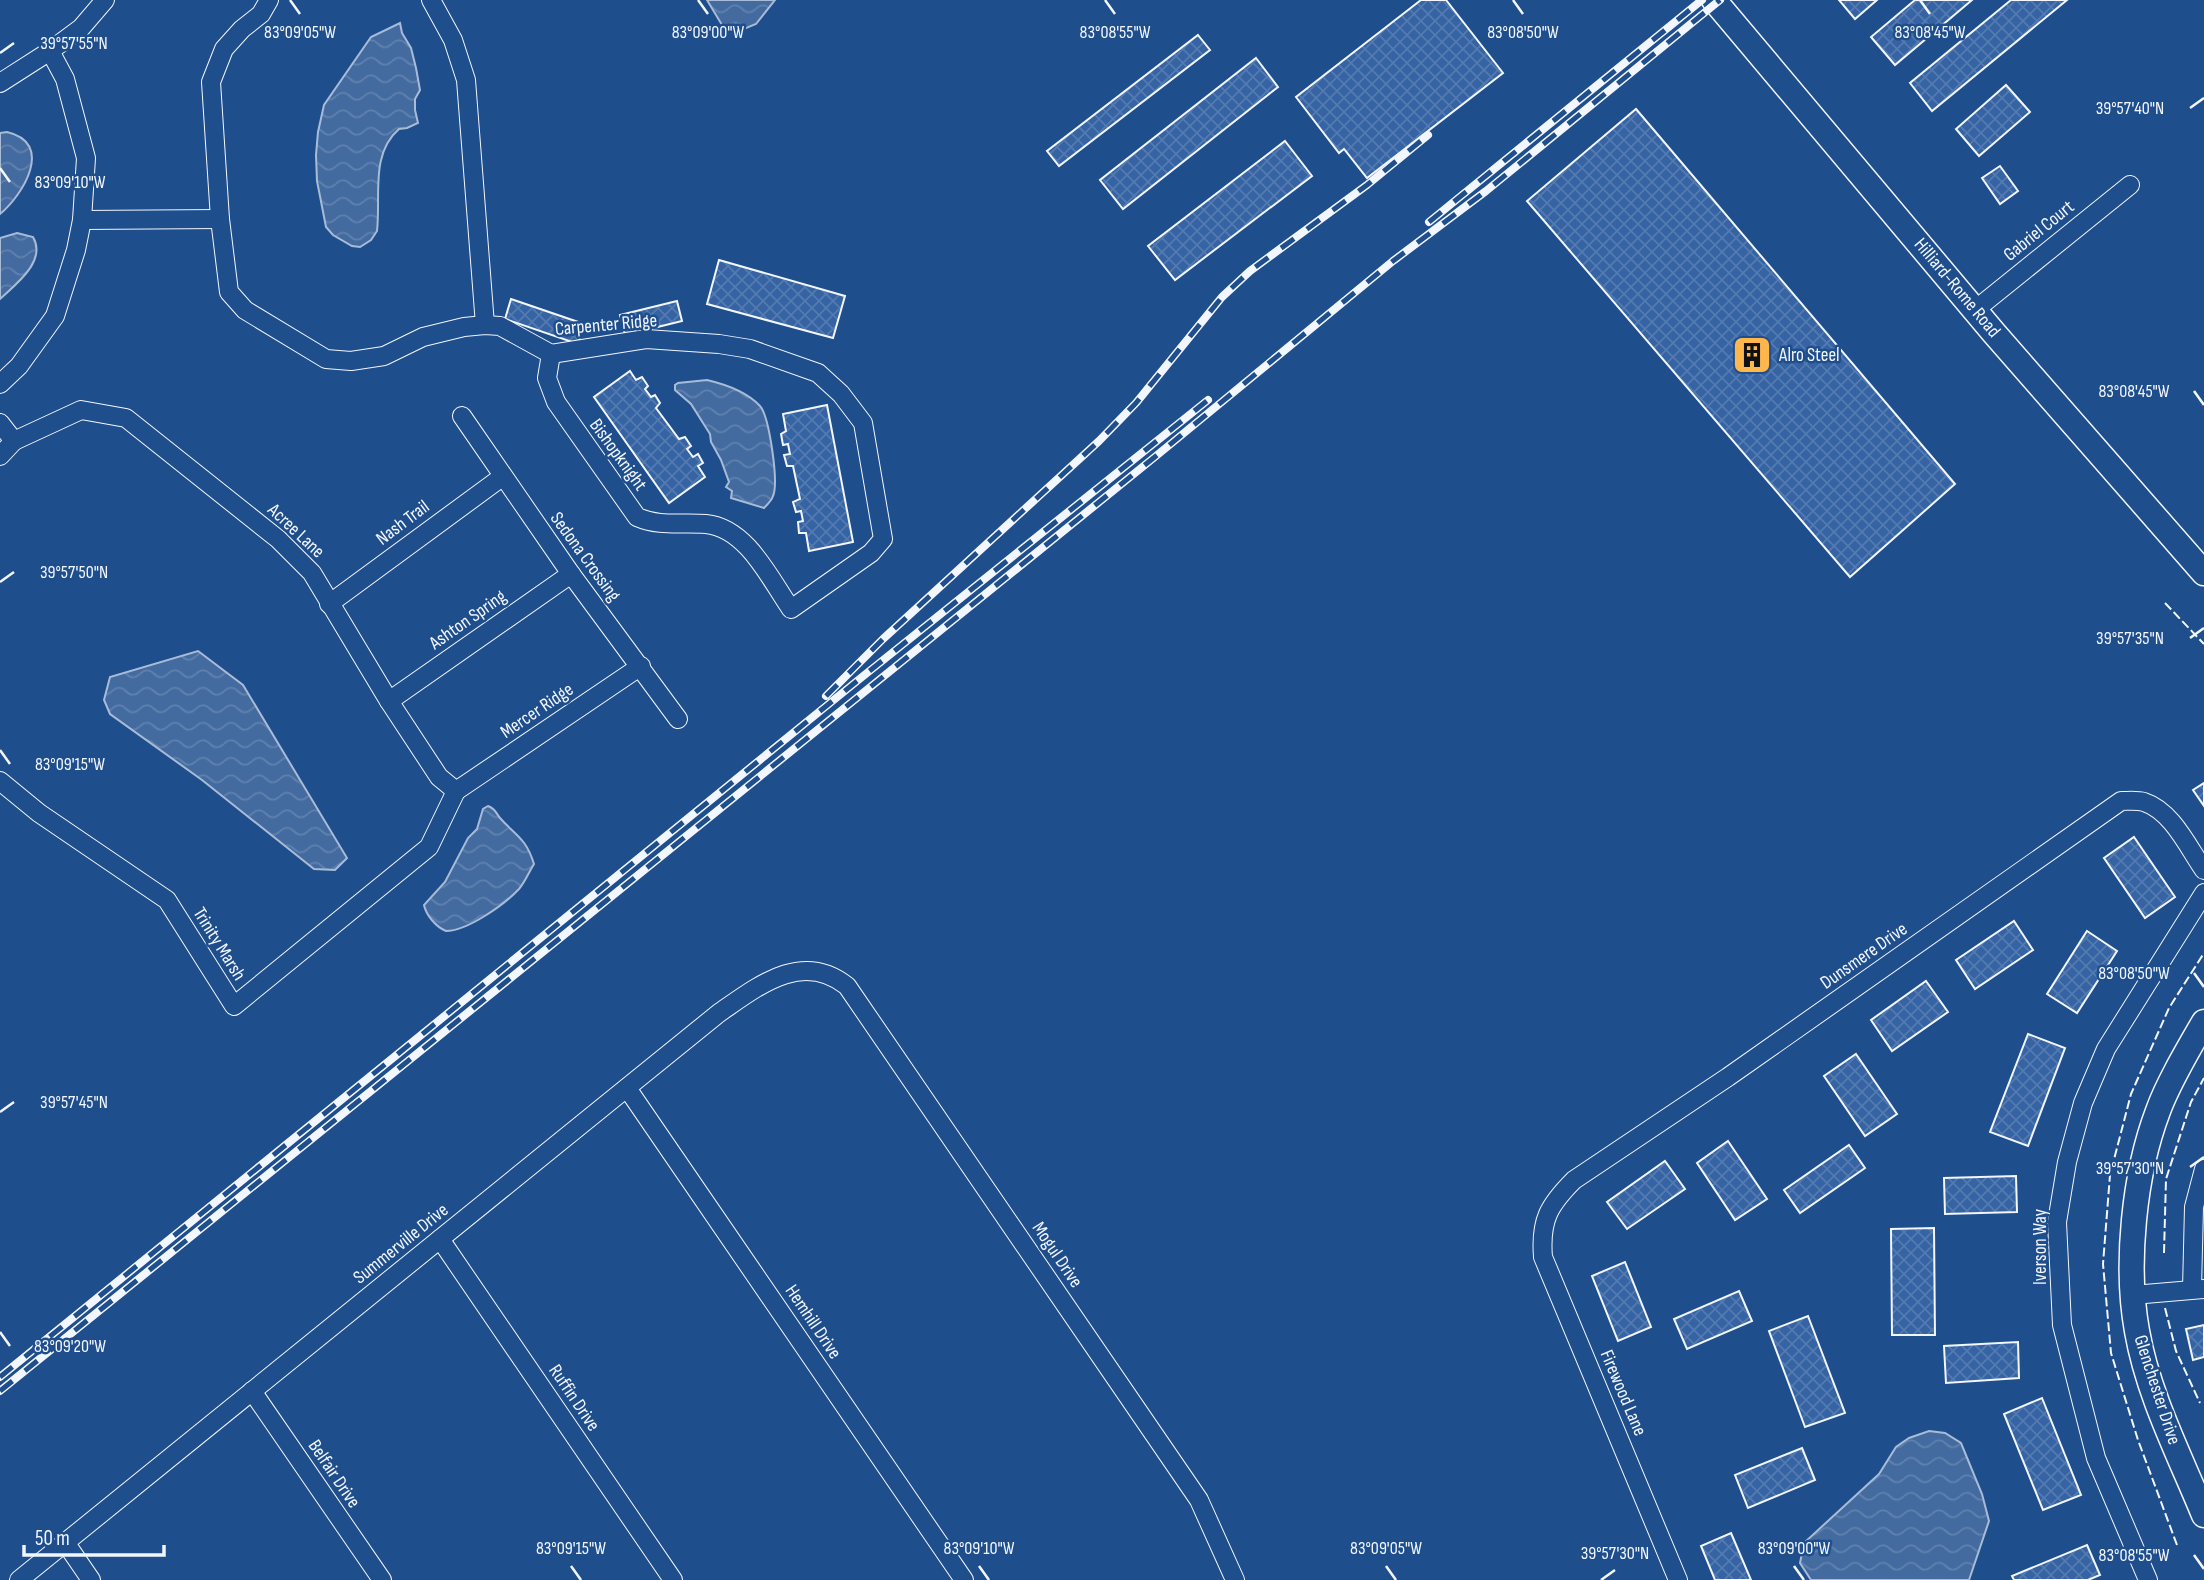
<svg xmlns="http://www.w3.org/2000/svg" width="2204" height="1580" font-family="'Sofia Sans Condensed',sans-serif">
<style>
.water{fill:url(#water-waves);stroke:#a8bbd7;stroke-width:2}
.building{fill:url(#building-cross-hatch);stroke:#f2f6ff;stroke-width:2}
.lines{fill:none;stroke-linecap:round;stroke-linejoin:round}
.street-casing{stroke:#f2f6ff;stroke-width:20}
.secondary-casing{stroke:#f2f6ff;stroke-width:27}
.street{stroke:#1f4e8c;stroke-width:18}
.secondary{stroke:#1f4e8c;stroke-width:24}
.rail-casing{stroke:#f2f6ff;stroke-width:8}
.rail{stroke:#1f4e8c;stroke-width:5;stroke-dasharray:16;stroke-linecap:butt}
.fence{stroke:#f2f6ff;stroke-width:2;stroke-dasharray:9 3.5;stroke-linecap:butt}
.ticks{fill:none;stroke:#f2f6ff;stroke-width:2.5}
.labels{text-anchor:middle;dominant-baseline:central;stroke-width:5;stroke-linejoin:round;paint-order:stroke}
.street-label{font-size:19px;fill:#f2f6ff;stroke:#1f4e8c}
.poi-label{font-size:19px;fill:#f2f6ff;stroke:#1f4e8c;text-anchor:start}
.ticks-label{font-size:18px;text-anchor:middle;fill:#f2f6ff;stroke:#1f4e8c;stroke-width:5;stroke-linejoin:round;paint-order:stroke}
</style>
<defs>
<pattern id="water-waves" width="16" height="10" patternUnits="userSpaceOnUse" patternTransform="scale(1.75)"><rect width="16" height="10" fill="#446ba0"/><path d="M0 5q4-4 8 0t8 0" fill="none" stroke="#5f81ae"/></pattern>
<pattern id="building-cross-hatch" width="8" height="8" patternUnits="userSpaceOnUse" patternTransform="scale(1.75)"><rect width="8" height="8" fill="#3563a3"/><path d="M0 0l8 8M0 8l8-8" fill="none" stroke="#537ab1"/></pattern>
</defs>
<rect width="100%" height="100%" fill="#1f4e8c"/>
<g class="water">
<path d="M707,0H775L756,24L734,33L725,30Z"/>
<path d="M400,23L402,33L411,48L416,68L420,90L415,99V110L418,123L407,128L399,129C370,154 381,196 377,231L371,240L360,247L352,246L333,235L326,227L317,181L316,155L318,132L324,105L371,37Z"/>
<path d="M7,132C55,143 23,195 0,214V133Z"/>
<path d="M17,233L33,237C47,261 16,284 0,299V238Z"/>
<path d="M707,380C724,384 747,392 760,406C769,416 779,482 773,496C772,500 767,505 764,508L731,498L732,491L726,487L729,482L721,460L711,442L710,434L691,404L675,390V385L678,383Z"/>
<path d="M198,651L243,685L347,858L335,870L314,869L202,780L110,714L104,700L110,677Z"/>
<path d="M488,806C496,809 495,812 500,818C516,836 526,838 534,864C529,872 525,882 519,889C504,905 467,931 446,931C436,927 426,915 424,905L445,882L468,838L477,829L483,809Z"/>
<path d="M1929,1431L1945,1433L1961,1443L1982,1494L1989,1521L1969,1580H1811L1800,1563L1804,1543L1879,1474L1896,1447L1909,1438Z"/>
</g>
<g class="building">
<path d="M1421,0H1446L1503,73L1367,178L1344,149L1339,153L1296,97Z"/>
<path d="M1839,0H1877L1855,19Z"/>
<path d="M1915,0H1972L1895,65L1871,37Z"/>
<path d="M2011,0H2067L1932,111L1910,83Z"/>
<path d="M1198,35L1210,50L1059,166L1047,151Z"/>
<path d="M1256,58L1278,87L1123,209L1100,180Z"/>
<path d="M2006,85L2030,112L1979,156L1956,129Z"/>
<path d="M1636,109L1955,484L1850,577L1527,201Z"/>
<path d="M1285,141L1312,176L1175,280L1148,246Z"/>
<path d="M2000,166L2018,191L2000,204L1982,178Z"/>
<path d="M719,260L845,296L833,338L707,304Z"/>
<path d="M511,299L584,324L578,344L505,319Z"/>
<path d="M677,301L682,321L625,335L620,315Z"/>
<path d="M630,371L636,380L642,377L648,386L645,389L651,397L655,395L660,403L656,408L679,439L685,437L691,446L687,449L693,457L698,454L703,463L698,466L705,477L669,503L594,397Z"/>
<path d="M827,405L853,542L809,551L806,533H799L798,522L803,521L801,511L796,512L793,502L800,499L793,466H787L784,455L790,454L788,444L783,445L781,434L786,431L783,414Z"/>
<path d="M2204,783V806L2193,790Z"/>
<path d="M2134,837L2175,897L2145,918L2104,858Z"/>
<path d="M2014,921L2033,950L1975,989L1956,960Z"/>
<path d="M2087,931L2117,951L2077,1013L2047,994Z"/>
<path d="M1926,981L1948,1012L1892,1051L1871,1020Z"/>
<path d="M2028,1034L2065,1048L2028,1146L1990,1132Z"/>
<path d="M1856,1054L1897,1114L1865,1136L1824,1076Z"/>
<path d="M1728,1141L1767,1199L1735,1220L1697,1163Z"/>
<path d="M1849,1145L1865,1168L1800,1213L1784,1190Z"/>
<path d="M1665,1161L1685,1189L1627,1229L1607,1202Z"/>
<path d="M2016,1176L2017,1212L1945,1214L1944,1178Z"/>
<path d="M1934,1228L1935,1335H1892L1891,1229Z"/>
<path d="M1625,1262L1651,1327L1618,1341L1592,1276Z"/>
<path d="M1739,1291L1752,1321L1687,1349L1674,1319Z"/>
<path d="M1808,1316L1845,1413L1805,1427L1769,1331Z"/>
<path d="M2204,1325V1357L2193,1360L2186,1329Z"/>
<path d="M2018,1342L2019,1378L1946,1383L1944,1346Z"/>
<path d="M2042,1398L2081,1495L2043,1510L2004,1414Z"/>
<path d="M1802,1448L1815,1480L1748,1508L1735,1475Z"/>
<path d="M1731,1533L1751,1580H1715L1701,1546Z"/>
<path d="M2087,1545L2100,1575L2088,1580H2014L2012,1576Z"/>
</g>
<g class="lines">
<g class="street-casing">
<g id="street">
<path d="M269,0L261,14L242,29L224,49L211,82L220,219L229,292L245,310L326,359L351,361L384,356L423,337L464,327L485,325L500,326L551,354L646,339L719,344L750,349L818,373L841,394L863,423L883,539L871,553L791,609C770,579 747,528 706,524C681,522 660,527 637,517L556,402L547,378L551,354"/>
<path d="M431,0L453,40L466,80L485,325"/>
<path d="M0,83L50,51L81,28L105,0"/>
<path d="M82,220L220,219"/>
<path d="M1975,310L2130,185"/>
<path d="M0,384L19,366L55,316L76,250L82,220L86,158L65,79L50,51"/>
<path d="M462,416L571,574L678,719"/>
<path d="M0,423L14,441L0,456"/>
<path d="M329,604L502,477"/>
<path d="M389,701L571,574"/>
<path d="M0,781L39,813L167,900L234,1006L429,847L456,791L439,777L389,701L312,573L278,539L126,418L81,410L14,441"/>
<path d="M456,791L641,666"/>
<path d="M627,1088L964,1580"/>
<path d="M440,1239L673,1580"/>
<path d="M2192,1289L2194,1207L2204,1169"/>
<path d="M2133,1295L2204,1289"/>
<path d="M252,1391L382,1580"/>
<path d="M65,1542L91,1580"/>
<path d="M19,1580L719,1013C758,986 802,950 847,986L1199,1500L1235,1580"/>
<path d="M1678,1580L1543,1257C1540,1220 1549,1205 1574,1180L1728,1077L2121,801C2129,801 2137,800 2144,802C2172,811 2188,847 2204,870"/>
<path d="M2148,1580L2096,1458L2062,1325L2057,1222L2067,1162L2083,1103L2106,1049L2204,893"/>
</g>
</g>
<g class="secondary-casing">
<g id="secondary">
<path d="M1714,0L1994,333L2204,573"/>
<path d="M2204,1022C2189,1048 2168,1083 2158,1111C2134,1174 2125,1265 2137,1331C2148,1395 2180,1456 2204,1515"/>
</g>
</g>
<use href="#street" class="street"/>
<use href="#secondary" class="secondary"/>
<g class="rail-casing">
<g id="rail">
<path d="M1429,222L1702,0"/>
<path d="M826,696L883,639L1099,441L1136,403L1222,297L1250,271L1367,185L1428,135"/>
<path d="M0,1377L862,677L1208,400"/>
<path d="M0,1391L1156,456L1393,261L1486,191L1720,0"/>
</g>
</g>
<use href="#rail" class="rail"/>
<g class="fence">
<path d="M2165,603L2204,644"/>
<path d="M2164,1253L2166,1179L2191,1102L2204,1078"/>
<path d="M2165,1308L2176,1351L2200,1403"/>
<path d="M2177,1545L2138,1440L2111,1353L2103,1264L2110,1175L2131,1094L2169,1008L2204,953"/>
</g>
</g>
<path class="ticks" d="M290,0L300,14M698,0L708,14M1105,0L1115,14M1513,0L1523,14M1920,0L1930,14M0,53L14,43M2190,108L2204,98M0,168L10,182M2194,391L2204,405M0,582L14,572M2190,638L2204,628M0,750L10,764M2194,973L2204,987M0,1112L14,1102M2190,1167L2204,1157M0,1332L10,1346M2194,1555L2204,1569M571,1566L581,1580M979,1566L989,1580M1386,1566L1396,1580M1794,1566L1804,1580M1601,1580L1615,1570"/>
<defs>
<g id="building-square" transform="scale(2.0125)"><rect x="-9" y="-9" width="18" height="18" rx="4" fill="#ffb74d" stroke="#1f4e8c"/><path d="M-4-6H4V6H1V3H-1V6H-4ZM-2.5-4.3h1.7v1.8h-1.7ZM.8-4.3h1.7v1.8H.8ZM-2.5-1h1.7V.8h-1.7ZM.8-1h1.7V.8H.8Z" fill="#111"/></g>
</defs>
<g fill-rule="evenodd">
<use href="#building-square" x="1752" y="355"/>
</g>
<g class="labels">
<g class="street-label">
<text transform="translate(2039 231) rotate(-39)">Gabriel Court</text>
<text transform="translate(1957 288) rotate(50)">Hilliard-Rome Road</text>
<text transform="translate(606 325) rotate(-5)">Carpenter Ridge</text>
<text transform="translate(618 455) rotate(54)">Bishopknight</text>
<text transform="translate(403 523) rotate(-37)">Nash Trail</text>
<text transform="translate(296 531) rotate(43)">Acree Lane</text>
<text transform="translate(585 557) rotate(54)">Sedona Crossing</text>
<text transform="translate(468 620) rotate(-35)">Ashton Spring</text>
<text transform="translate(537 711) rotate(-34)">Mercer Ridge</text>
<text transform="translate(219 944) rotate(58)">Trinity Marsh</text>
<text transform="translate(1864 956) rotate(-35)">Dunsmere Drive</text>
<text transform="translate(401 1244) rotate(-39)">Summerville Drive</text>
<text transform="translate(2040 1247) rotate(-90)">Iverson Way</text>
<text transform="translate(1057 1255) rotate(56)">Mogul Drive</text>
<text transform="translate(813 1322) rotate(56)">Hemhill Drive</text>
<text transform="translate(2157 1390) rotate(72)">Glenchester Drive</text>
<text transform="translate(1623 1393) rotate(67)">Firewood Lane</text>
<text transform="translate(574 1398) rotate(56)">Ruffin Drive</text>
<text transform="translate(334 1474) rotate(56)">Belfair Drive</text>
</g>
<g class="poi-label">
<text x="1779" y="355">Alro Steel</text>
</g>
</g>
<g class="ticks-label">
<text x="1930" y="38">83°08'45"W</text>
<text x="300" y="38">83°09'05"W</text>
<text x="708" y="38">83°09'00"W</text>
<text x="1115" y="38">83°08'55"W</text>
<text x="1523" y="38">83°08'50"W</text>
<text x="74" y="49">39°57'55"N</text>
<text x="2130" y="114">39°57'40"N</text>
<text x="70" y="188">83°09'10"W</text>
<text x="2134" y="397">83°08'45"W</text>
<text x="74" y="578">39°57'50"N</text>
<text x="2130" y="644">39°57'35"N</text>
<text x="70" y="770">83°09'15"W</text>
<text x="2134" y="979">83°08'50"W</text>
<text x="74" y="1108">39°57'45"N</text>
<text x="2130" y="1174">39°57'30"N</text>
<text x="70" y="1352">83°09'20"W</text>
<text x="571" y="1554">83°09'15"W</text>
<text x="979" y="1554">83°09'10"W</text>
<text x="1386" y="1554">83°09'05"W</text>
<text x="1794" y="1554">83°09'00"W</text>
<text x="1615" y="1559">39°57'30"N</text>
<text x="2134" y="1561">83°08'55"W</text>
</g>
<path d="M24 1545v10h140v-10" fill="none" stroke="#f2f6ff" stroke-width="3.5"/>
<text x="35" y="1545" font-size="21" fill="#f2f6ff" stroke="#1f4e8c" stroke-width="5" paint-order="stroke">50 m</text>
</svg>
